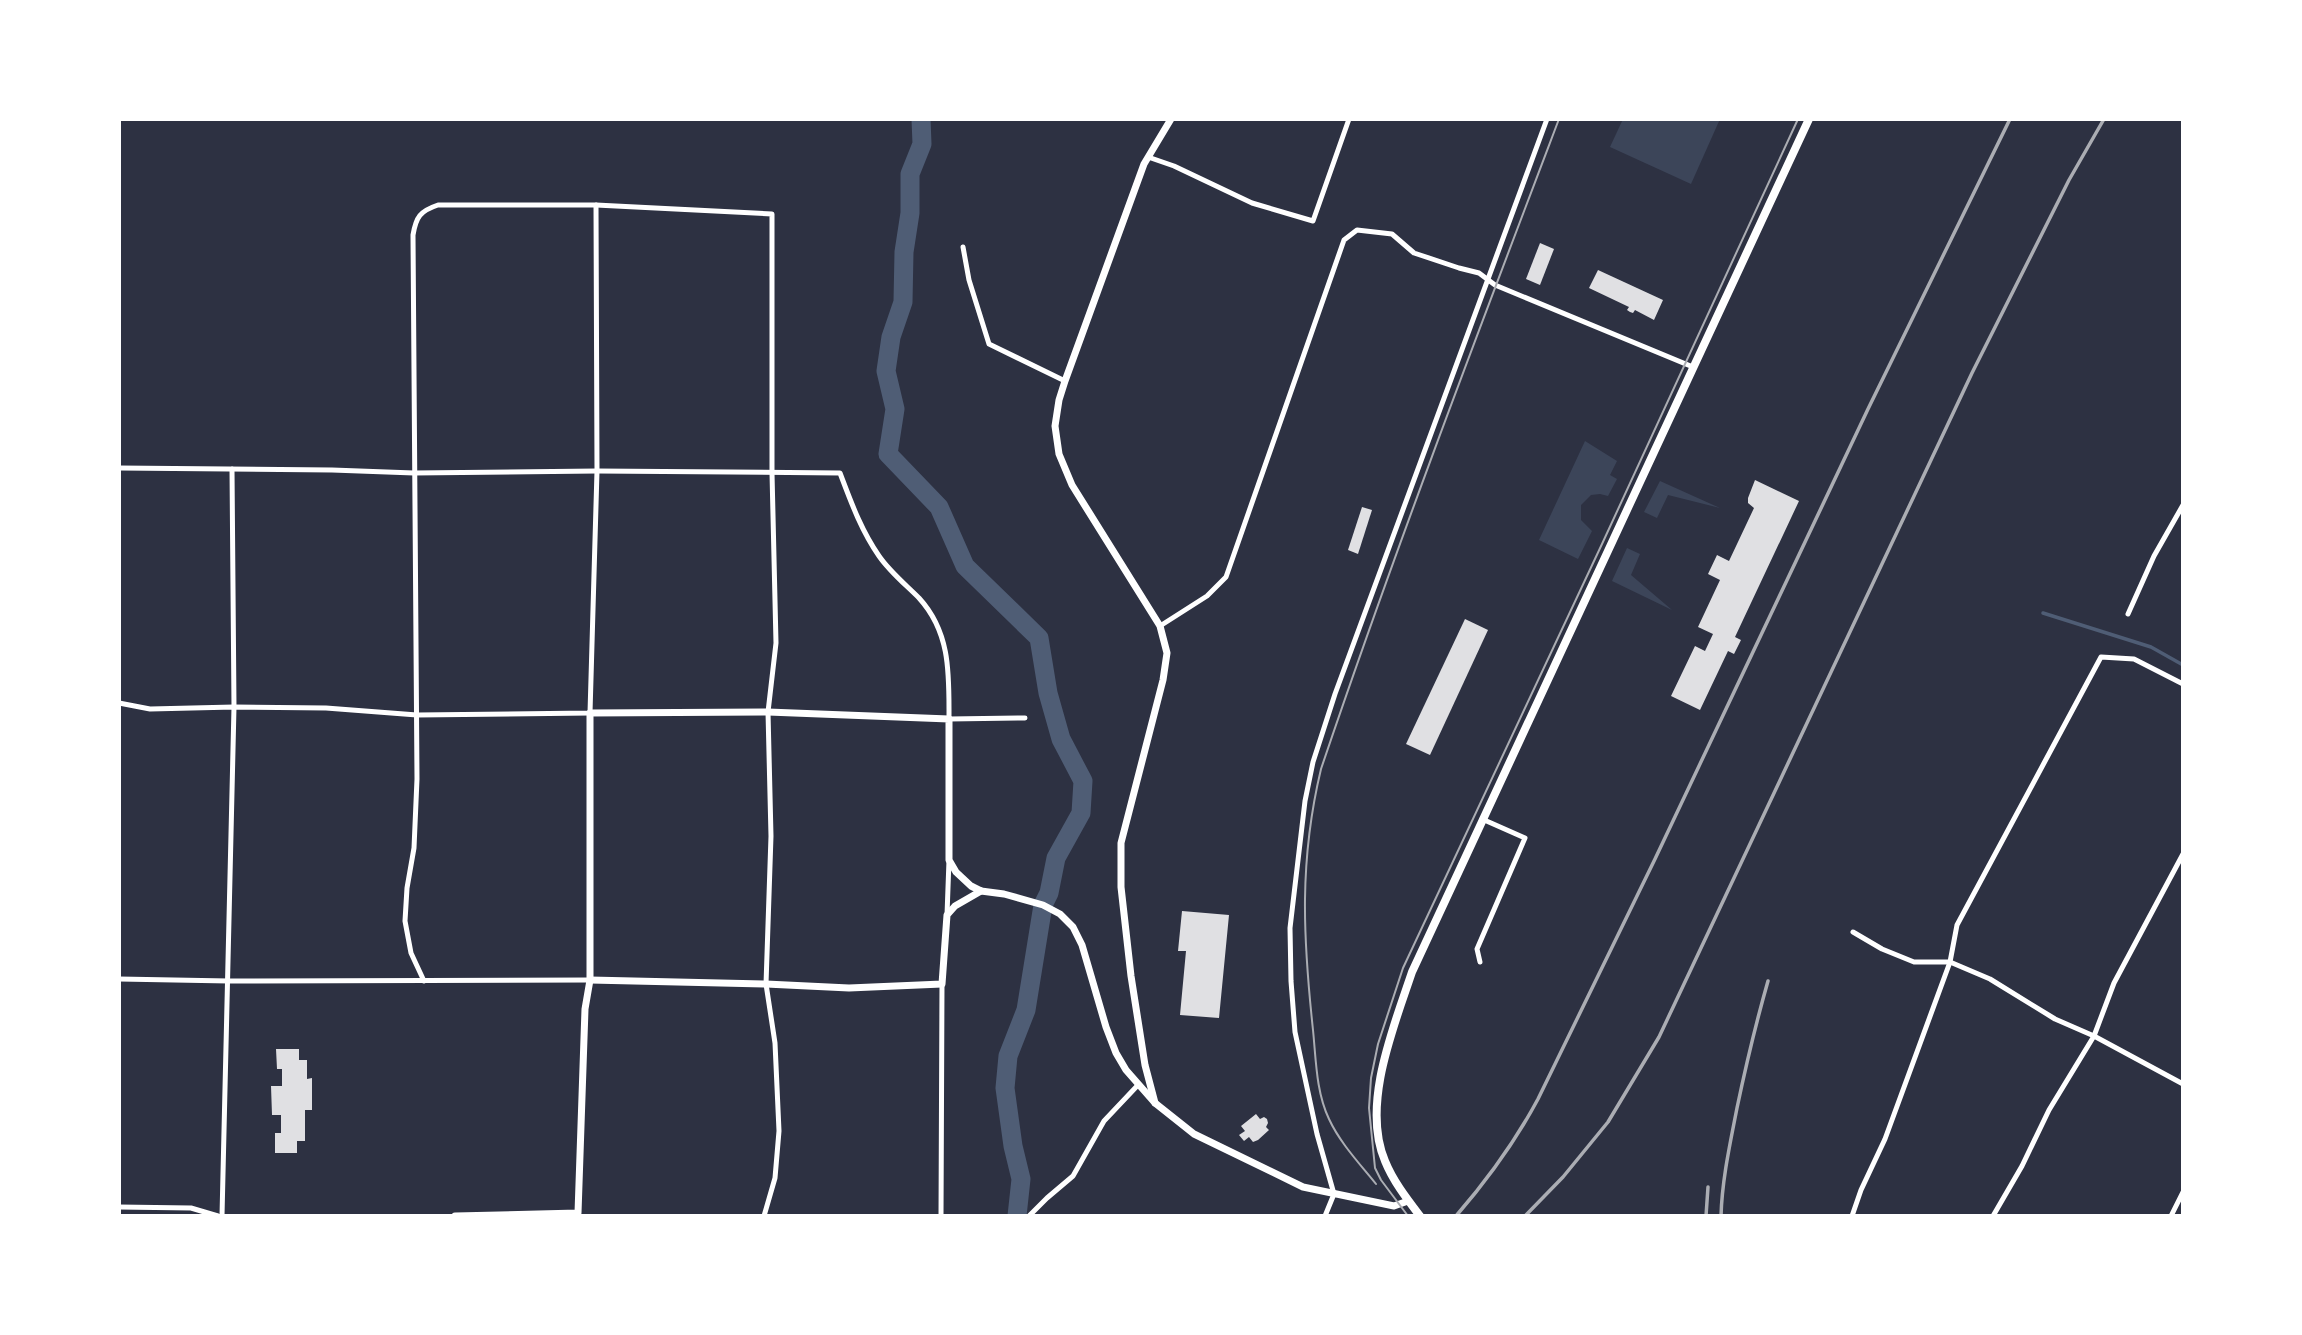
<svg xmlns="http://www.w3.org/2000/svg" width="2302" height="1335" font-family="Georgia,serif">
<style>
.green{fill:#3c4559}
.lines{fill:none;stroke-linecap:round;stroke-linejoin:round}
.stream{stroke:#4f5d75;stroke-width:3.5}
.river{stroke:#4f5d75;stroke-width:19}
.building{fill:#e0e0e3}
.minor{stroke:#fff;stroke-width:5}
.tertiary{stroke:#fff;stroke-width:7}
.secondary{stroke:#fff;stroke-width:8}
.tram{stroke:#abadb3;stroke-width:2}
.rail{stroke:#abadb3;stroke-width:3.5}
</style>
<rect width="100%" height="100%" fill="#2d3142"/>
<g class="green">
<path d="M1623,119H1720L1691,184L1610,147Z"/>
<path d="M1585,441L1617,461L1610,475L1617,479L1608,496L1600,494L1591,495L1581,505V520L1592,531L1578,559L1539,540Z"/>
<path d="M1660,481L1720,508L1668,495L1657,518L1644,512Z"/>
<path d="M1627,548L1640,554L1631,575L1672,610L1612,581Z"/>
</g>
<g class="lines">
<path class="stream" d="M2043,613L2151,647L2183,665"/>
<path class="river" d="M921,119L922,144L910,174V213L904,252L903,302L891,337L886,371L895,409L888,454L939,507L965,566L1039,638L1048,693L1061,739L1083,781L1081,813L1056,858L1049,893L1043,905L1026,1010L1008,1056L1005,1088L1013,1146L1021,1179L1017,1216"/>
</g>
<g class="building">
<path d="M1540,243L1554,249L1540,285L1526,279Z"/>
<path d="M1598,270L1663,300L1654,320L1635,310L1633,313L1630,312L1627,310L1629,307L1589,288Z"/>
<path d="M1755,480L1799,501L1735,637L1741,640L1734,654L1728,651L1700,710L1671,696L1695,646L1705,651L1713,634L1698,627L1720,580L1708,574L1717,555L1729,561L1754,508L1748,503V498Z"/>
<path d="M1362,507L1372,510L1358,554L1348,550Z"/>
<path d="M1465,619L1488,630L1430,755L1406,744Z"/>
<path d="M1182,911L1229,915L1219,1018L1180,1015L1186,951H1178Z"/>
<path d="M276,1049H299V1060H307V1079L312,1078V1110H305V1141H297V1153H275V1133H281V1115H272L271,1086H282V1069H277Z"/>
<path d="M1256,1114L1260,1119L1264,1117L1267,1119L1268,1123L1266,1127L1269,1130L1258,1140L1253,1142L1249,1137L1244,1141L1239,1135L1245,1131L1241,1126Z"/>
</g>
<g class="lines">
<g class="minor">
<path d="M1148,157L1174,166L1252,203L1313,221L1349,119"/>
<path d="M963,247L969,280L989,344L1065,381"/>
<path d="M119,468L332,470L414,473L597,471L840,473C851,502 861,530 879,556C890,572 905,584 919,598C951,633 949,675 949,719L1025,718"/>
<path d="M2128,614L2154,556L2183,505"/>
<path d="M1160,626L1207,596L1226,577L1344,240L1357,230L1392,234L1414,253L1459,268L1479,273L1495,285L1693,367"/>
<path d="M119,703L150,709L234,707L326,708L417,715L590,713L597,471L596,205"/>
<path d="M947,915L949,860"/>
<path d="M1853,932L1882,949L1914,962H1950L1990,979L2055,1019L2094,1036L2183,1084"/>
<path d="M1480,962L1477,949L1525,838L1482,819"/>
<path d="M119,979L229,981L590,980"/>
<path d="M424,981L411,953L405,921L407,888L414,848L417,779L413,235C416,217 420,211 438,205H596L772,214V473L776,643L768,712L771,836L766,984L775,1043L779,1131L775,1178L764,1216"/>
<path d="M119,1207L191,1208L218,1216"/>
<path d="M222,1216L234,707L232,469"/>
<path d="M941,1216L942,984"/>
<path d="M1029,1216L1047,1198L1073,1176L1104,1121L1138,1085"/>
<path d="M1325,1216L1334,1194L1317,1134L1295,1032L1291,981L1290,928L1305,801L1313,762L1335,694L1547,119"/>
<path d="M1852,1216L1861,1190L1885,1139L1950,962L1957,925L2101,657L2134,659L2183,684"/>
<path d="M1993,1216L2022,1166L2049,1110L2094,1036L2114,983L2183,854"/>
<path d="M2171,1216L2183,1192"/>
</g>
<g class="tertiary">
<path d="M590,980L766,984L849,988L942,984L947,915L955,906L981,891"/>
<path d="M1155,1103L1145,1065L1131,976L1121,887V843L1163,680L1167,653L1160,626L1072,485L1059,454L1055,426L1059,400L1065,381L1144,164L1171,119"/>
<path d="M455,1216L578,1213L585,1009L590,980V713L768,712L949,719V860L956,872L971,886L981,891L1004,894L1043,905L1060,914L1073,927L1082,945L1106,1027L1116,1053L1126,1070L1155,1103L1194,1134L1303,1187L1394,1206L1408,1201"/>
</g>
<path class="secondary" d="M1420,1216C1407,1199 1393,1181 1385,1161C1361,1105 1394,1026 1412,972L1809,119"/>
<g class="tram">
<path d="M1376,1184C1360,1164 1340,1143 1329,1119C1316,1092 1316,1059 1313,1030C1303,937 1299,861 1321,769C1395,550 1477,335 1559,119"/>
<path d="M1408,1216L1381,1180L1375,1168L1369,1108L1371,1078L1378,1044L1403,968L1602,544L1798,119"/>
</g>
<g class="rail">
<path d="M1456,1216C1488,1179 1515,1142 1538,1099L1655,859L1868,409L2010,119"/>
<path d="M1525,1216L1563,1177L1608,1122L1659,1037L1972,373L2069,180L2104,119"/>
<path d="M1706,1216L1708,1187"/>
<path d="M1721,1216C1722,1180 1730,1144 1737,1108C1746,1065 1756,1023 1768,981"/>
</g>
</g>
<rect width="2302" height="1335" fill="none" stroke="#ffffff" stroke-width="242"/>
</svg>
